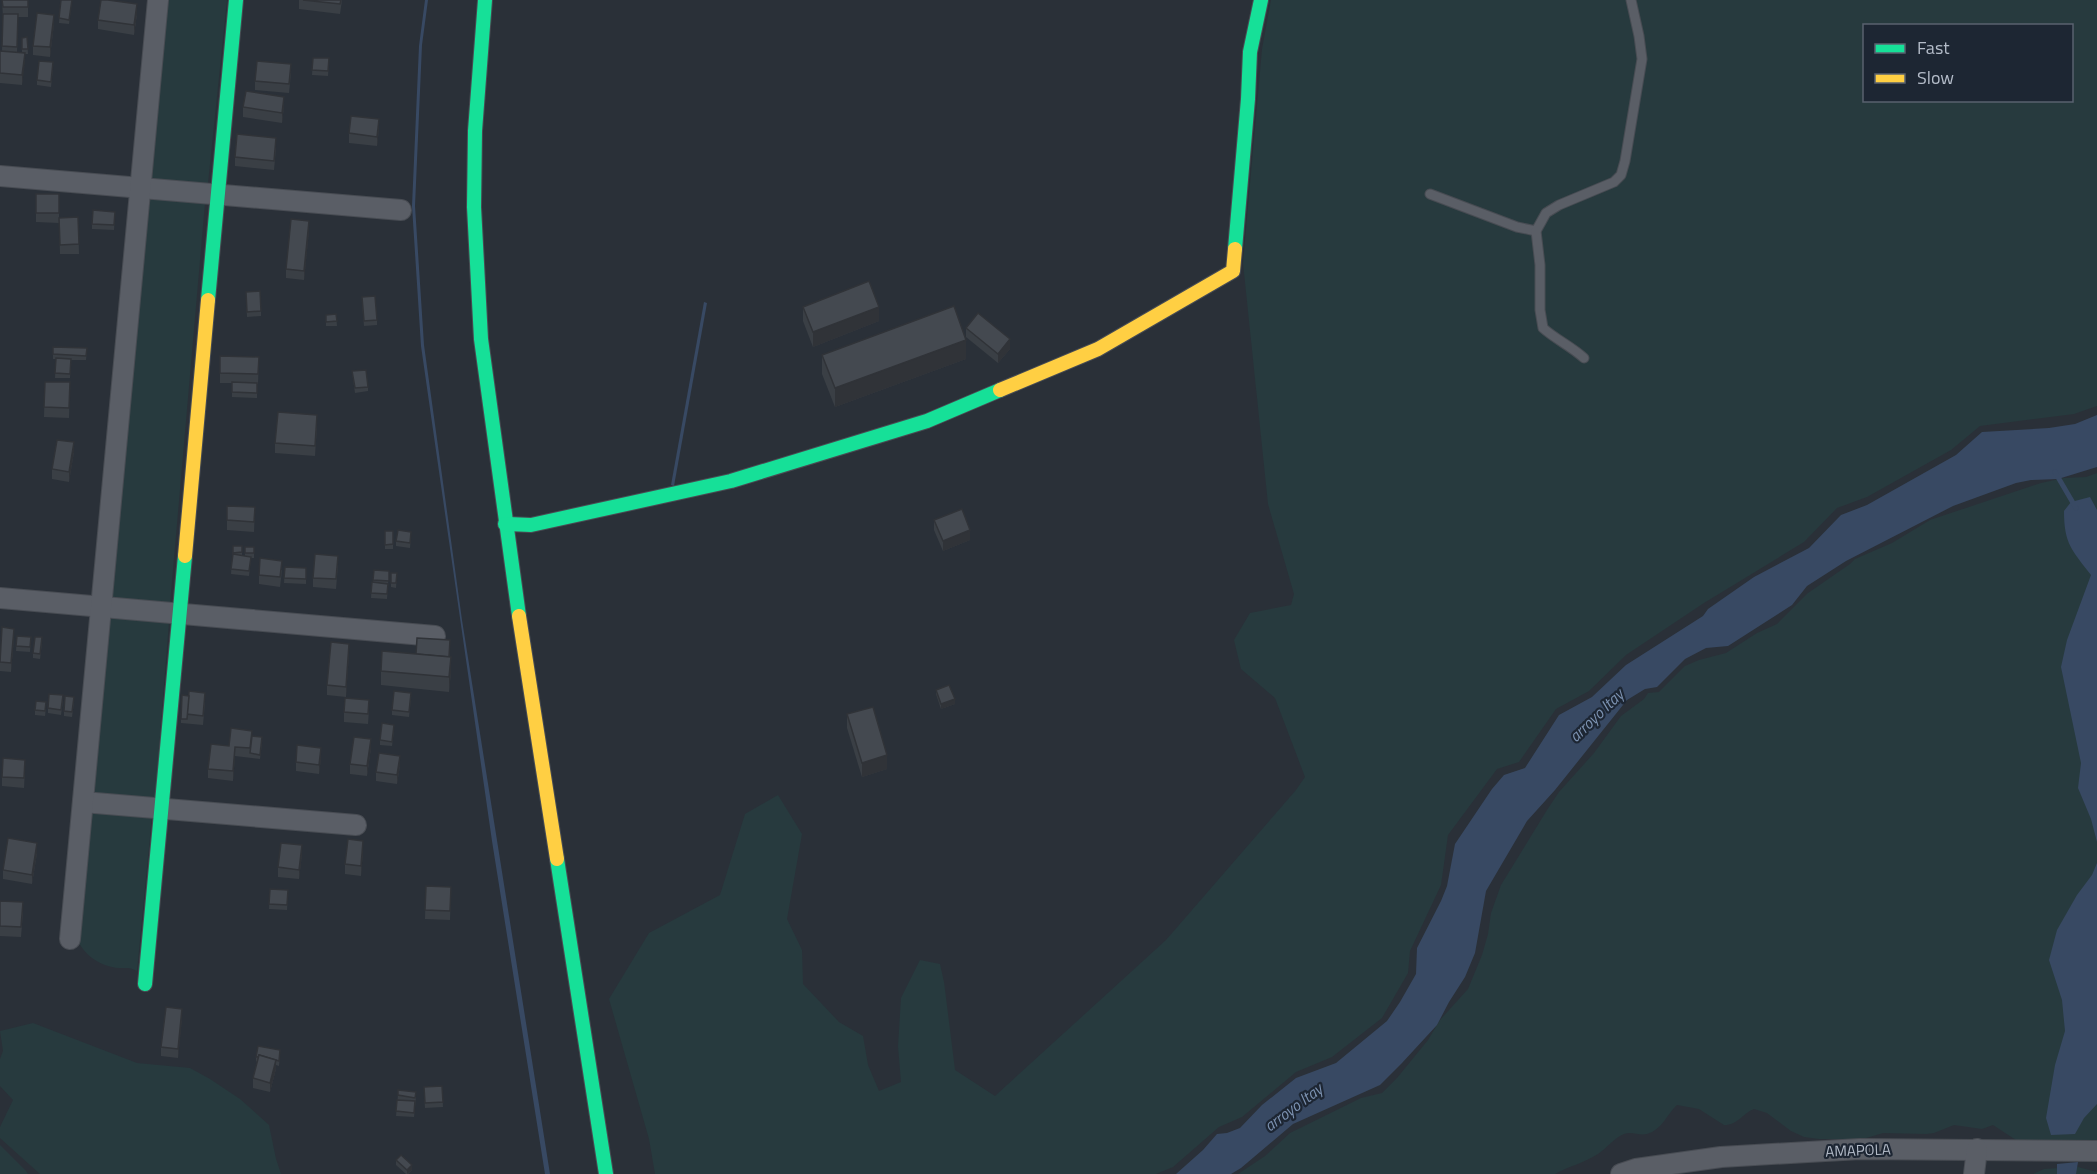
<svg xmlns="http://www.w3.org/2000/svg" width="2097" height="1174" font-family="'Titillium Web',sans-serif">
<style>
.green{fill:#273a3e;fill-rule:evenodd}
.water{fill:#384963}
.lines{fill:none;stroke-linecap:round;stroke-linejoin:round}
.stream{stroke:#384963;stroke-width:5}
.lane-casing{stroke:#484c53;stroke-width:11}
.street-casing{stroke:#484c53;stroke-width:22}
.fast-casing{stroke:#484c53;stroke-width:16}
.slow-casing{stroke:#484c53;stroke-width:16}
.lane{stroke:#5a5e66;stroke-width:9}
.street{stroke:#5a5e66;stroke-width:20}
.fast{stroke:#16e098;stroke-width:14}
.slow{stroke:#ffcf43;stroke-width:14}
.wall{fill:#3a3f45}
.shaded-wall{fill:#303338}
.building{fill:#444950;stroke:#303338;stroke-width:1.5}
.labels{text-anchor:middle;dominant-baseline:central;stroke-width:4.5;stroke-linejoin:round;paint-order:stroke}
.street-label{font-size:15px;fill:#b4bcc9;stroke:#1d2633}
.water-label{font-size:16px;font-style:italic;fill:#7c92b1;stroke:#1d2633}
</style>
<rect width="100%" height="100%" fill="#2a3038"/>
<g class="green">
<path d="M166,0H227L208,183L155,180L150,176Z"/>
<path d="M1271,0H2097V406L2074,414L1980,426L1951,450L1867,497L1837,508L1804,542L1704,603L1626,655L1589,691L1556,709L1519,762L1497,769L1448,835L1441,885L1410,951L1408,973L1382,1018L1332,1057L1296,1072L1242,1117L1219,1127L1173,1167L1156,1174H655L649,1139L609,999L649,933L720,895L745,814L778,795L802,834L787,919L802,950L803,984L839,1022L863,1036L868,1065L879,1091L901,1082L898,1046L901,998L920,960L940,964L944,982L955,1070L995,1096L1166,940L1296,790L1305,777L1275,698L1241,669L1234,640L1250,613L1291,605L1294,594L1268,504L1243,263L1262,49ZM1864,26H2072V100H1864Z"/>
<path d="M149,197L205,203L170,604L111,598Z"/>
<path d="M2097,473V1142H2019L1993,1125L1982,1129L1954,1125L1934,1133L1926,1134L1883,1133L1863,1139H1819L1804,1137L1791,1131L1767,1113L1754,1109C1742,1114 1738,1125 1724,1125L1699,1109L1677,1105C1667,1114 1662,1130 1647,1134C1639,1136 1632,1131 1624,1134C1614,1138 1607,1148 1598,1154C1584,1163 1569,1166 1555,1174H1238L1265,1156L1290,1133L1361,1098L1382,1093L1397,1078L1428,1040L1440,1020L1468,989L1482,955L1488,934L1491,913L1501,885L1547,810L1559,792L1594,753L1621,716L1644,699L1648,693L1659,692L1685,666L1699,660L1726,653L1757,633L1777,624L1808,593L1850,564L1855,559L1892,543L1930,520L2041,483L2064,478L2086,477Z"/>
<path d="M110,616L169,622L155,799L93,796Z"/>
<path d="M90,812L152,816L137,971C130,967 126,968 119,968C101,967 83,955 77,938Z"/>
<path d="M33,1023L137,1063L190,1068L210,1079L240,1099L269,1125L276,1159L281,1174H40L0,1138V1127L13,1100L0,1086V1059L3,1051L0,1031Z"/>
<path d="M0,1145L26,1171L28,1174H0Z"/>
<path d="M2078,1167L2097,1172V1174H2033L2044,1169Z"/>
</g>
<g class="water">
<path d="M425,0H428L422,45L415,206L424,345L462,620L550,1174H545L492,841L421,346L412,206L419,46Z"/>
<path d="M704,302L707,303L674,486L671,485Z"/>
<path d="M2097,415V467L2058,479L2031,480L2016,483L1953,506L1846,561L1807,586L1792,605L1728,646L1706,648L1685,659L1657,687L1645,689L1627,700L1555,790L1527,821L1486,891L1475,953L1465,977L1449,1002L1437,1025L1402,1063L1380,1085L1293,1124L1241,1168L1231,1174H1176L1203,1150L1217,1134L1227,1133L1240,1128L1262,1105L1296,1078L1336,1063L1387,1021L1400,1002L1416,974L1417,948L1441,901L1447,886L1455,844L1492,789L1504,775L1525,768L1559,715L1592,697L1626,665L1703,616L1708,609L1754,577L1809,548L1841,515L1867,505L1956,455L1982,432L2049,428L2075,424Z"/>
<path d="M2090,497L2097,510V842L2091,819L2078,788L2081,763L2061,667L2067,640L2091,575C2072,550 2064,544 2064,511L2071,502Z"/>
<path d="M2097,863V1104L2084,1118L2075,1134L2051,1135L2046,1118L2055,1065L2065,1031L2062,1000L2049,960L2057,930L2077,895L2092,875Z"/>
<path d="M2078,1162L2076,1174H2057V1164Z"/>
</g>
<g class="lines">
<path class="stream" d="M2055,472L2076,508"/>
<g class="lane-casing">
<g id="lane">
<path d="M1430,194L1517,227L1536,231"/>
<path d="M1584,358C1571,346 1555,339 1543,328L1540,310V265L1536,231L1546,213L1559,205L1614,182L1621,175L1625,161L1642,59L1639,36L1631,0"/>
</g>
</g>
<g class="street-casing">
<g id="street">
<path d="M0,176L401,210"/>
<path d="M0,598L435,636"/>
<path d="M83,802L356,825"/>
<path d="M70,939L158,0"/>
<path d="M1621,1174L1636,1169L1721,1157L1860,1149L2097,1151"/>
<path d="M1974,1174L1977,1149"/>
</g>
</g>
<g class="fast-casing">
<g id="fast">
<path d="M485,0L475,131L474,207L481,339L519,616"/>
<path d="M1235,249L1248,99L1250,52L1261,0"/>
<path d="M208,300L236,0"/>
<path d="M505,524L531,525L731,481L927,421L1000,390"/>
<path d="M557,859L606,1174"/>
<path d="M145,984L185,556"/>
</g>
</g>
<g class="slow-casing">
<g id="slow">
<path d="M1000,390L1098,349L1233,271L1235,249"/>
<path d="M185,556L208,300"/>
<path d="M519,616L557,859"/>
</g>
</g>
<use href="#lane" class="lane"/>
<use href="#street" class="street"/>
<use href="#fast" class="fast"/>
<use href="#slow" class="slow"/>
</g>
<g class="wall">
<path d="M2,0H28V17H18L17,53H22V38L27,37L28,54H25L22,85L0,83V51H2L3,17Z"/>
<path d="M61,0H72L69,24L59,23Z"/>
<path d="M299,0H342L340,14L299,9Z"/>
<path d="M137,14L134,35L98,29V20Z"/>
<path d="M54,24L50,57L33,55V46Z"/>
<path d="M313,58H329L328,76L312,75Z"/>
<path d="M53,67L51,87L37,85V80Z"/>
<path d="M291,73L289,93L255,90V81Z"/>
<path d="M284,106L282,123L243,117V107Z"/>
<path d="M379,129L377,146L349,143V133Z"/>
<path d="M276,148L274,170L235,166V157Z"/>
<path d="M36,194H59V223L36,222Z"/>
<path d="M115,212L114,230L92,229V224Z"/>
<path d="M78,217L79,254H60L59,218Z"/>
<path d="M309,231L304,280L286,278V269Z"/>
<path d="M246,292L261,311V316L247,317Z"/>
<path d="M362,302L377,320V325L364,326Z"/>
<path d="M803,307L879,321L813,347L803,321Z"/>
<path d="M336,314L337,326H326V315Z"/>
<path d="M966,328L1010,349L998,363L966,337Z"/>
<path d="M53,347L87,348L86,360H71L70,378H55L56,359H53Z"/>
<path d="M822,355L966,359L835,407L822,374Z"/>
<path d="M220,356L259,357L258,384H257V398L232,397V383H220Z"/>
<path d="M352,371L368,387V391L355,393Z"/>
<path d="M45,382H70L69,418L44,417Z"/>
<path d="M317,425L315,456L275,453V443Z"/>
<path d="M74,452L69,482L52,479V469Z"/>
<path d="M227,506L255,507L254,532L227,530Z"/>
<path d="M934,520L970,540L943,551L934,530Z"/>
<rect x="385" y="531" width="8" height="18"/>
<path d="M411,537L410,548L396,546V541Z"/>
<path d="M233,546H242V556H245V547H254V558H251L249,576L231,574Z"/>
<path d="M338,565L336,589L313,587V578Z"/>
<path d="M285,567L306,568V584L284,583Z"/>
<path d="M282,570L280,587L259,584V575Z"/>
<path d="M374,570L389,571L387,599L371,598L372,582H373Z"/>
<path d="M391,573H397L396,588L391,587Z"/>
<path d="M17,636L31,637L30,652L16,651Z"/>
<path d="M14,638L11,672L0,671V651Z"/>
<path d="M42,642L40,659L33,658V653Z"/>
<path d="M450,650V657L451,672L449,692L381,685V671L416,654Z"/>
<path d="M349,653L346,697L327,695V685Z"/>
<path d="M936,690L955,704L941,709L936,694Z"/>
<path d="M411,698L409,717L392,715V710Z"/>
<path d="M63,700L61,715L48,713V708Z"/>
<path d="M74,702L72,717L64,716V711Z"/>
<path d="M205,702L203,725L181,723V719Z"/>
<path d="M46,707L45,716L35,715V710Z"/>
<path d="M369,710L368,724L344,722V712Z"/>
<path d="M847,714L887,769L862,777L847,728Z"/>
<path d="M394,730L392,746L380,745V740Z"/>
<path d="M252,736L262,742L260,759L235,756L233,781L208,778V769L229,746Z"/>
<path d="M371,748L367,776L350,774V764Z"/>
<path d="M321,758L319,774L296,771V762Z"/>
<path d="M400,766L397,784L376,781V772Z"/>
<path d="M25,770L24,788L2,786V777Z"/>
<path d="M363,851L361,876L345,874V864Z"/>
<path d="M37,853L32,884L3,879V870Z"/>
<path d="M302,854L299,879L278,877V867Z"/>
<path d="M426,886L451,887L450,920L425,919Z"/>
<path d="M270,889L288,890L287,910L269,909Z"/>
<path d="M0,901L23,912L21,937L0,936Z"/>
<path d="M182,1018L178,1058L161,1056V1047Z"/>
<path d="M280,1055L279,1066L276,1065V1069L270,1092L253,1088V1078L257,1062L256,1061V1057Z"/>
<path d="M442,1086L443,1107L425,1108L424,1092Z"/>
<path d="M398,1095L416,1097L414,1117L396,1116Z"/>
<path d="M396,1160L412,1170L408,1174H406L396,1165Z"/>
</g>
<g class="shaded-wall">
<path d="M137,4V14L134,35V25Z"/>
<path d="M54,15V24L50,57V47Z"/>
<path d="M25,53V63L22,85V75Z"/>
<path d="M284,97V106L282,123V113Z"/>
<path d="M379,119V129L377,146V137Z"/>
<path d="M309,221V231L304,280V271Z"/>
<path d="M879,307V321L813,347V332Z"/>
<path d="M1010,339V349L998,363V354Z"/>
<path d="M966,340V359L835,407V388Z"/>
<path d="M74,442V452L69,482V472Z"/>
<path d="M970,530V540L943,551V541Z"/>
<path d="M14,629V638L11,672V663Z"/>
<path d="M349,644V653L346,697V687Z"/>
<path d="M451,657V672L449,692V677Z"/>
<path d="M955,699V704L941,709V704Z"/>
<path d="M371,739V748L367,776V766Z"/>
<path d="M235,747V756L233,781V771Z"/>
<path d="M321,748V758L319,774V765Z"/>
<path d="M887,755V769L862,777V763Z"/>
<path d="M400,756V766L397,784V775Z"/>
<path d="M363,841V851L361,876V866Z"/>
<path d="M37,843V853L32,884V875Z"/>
<path d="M302,845V854L299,879V870Z"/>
<path d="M182,1009V1018L178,1058V1049Z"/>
<path d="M276,1060V1069L270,1092V1083Z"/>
<path d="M412,1165V1170L407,1174V1170Z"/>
</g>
<g class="building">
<path d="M2,0H28V7H3Z"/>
<path d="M61,0H72L69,20L59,18Z"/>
<path d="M101,0H108L137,4L134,25L98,20Z"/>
<path d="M303,0H341L340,4Z"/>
<path d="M37,13L54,15L50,47L33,46Z"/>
<path d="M3,14H18L17,47L2,46Z"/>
<path d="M27,37L28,49H22V38Z"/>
<path d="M0,51L25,53L22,75L0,73Z"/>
<path d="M313,58H329L328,71L312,70Z"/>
<path d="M39,61L53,62L51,82L37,80Z"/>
<path d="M257,61L291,64L289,84L255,81Z"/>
<path d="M246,91L284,97L282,113L243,107Z"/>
<path d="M351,116L379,119L377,137L349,133Z"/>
<path d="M237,134L276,138L274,161L235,157Z"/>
<rect x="36" y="194" width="23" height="19"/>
<path d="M93,210L115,212L114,225L92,224Z"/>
<path d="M78,217L79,244L60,245L59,218Z"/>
<path d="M291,219L309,221L304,271L286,269Z"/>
<path d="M869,281L879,307L813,332L803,307Z"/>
<path d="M260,291L261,311L247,312L246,292Z"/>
<path d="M375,296L377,320L364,321L362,297Z"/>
<path d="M954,306L966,340L835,388L822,355Z"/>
<path d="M978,313L1010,339L998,354L966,328Z"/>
<path d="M336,314L337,321L326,322V315Z"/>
<path d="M53,347L87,348L86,356L53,354Z"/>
<path d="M220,356L259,357L258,374L220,373Z"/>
<path d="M56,358L71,359L70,374L55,373Z"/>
<path d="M366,370L368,387L355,388L352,371Z"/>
<path d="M45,382H70L69,408L44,407Z"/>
<path d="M232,382L257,383V393L232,392Z"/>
<path d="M278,412L317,415L315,446L275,443Z"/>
<path d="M57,440L74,442L69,472L52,469Z"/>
<path d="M227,506L255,507L254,522L227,520Z"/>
<path d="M962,509L970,530L943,541L934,520Z"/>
<path d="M398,530L411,532L410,543L396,541Z"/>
<path d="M385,531H393V544L385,545Z"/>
<path d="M233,546H242V552L233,553Z"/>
<rect x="245" y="547" width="9" height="6"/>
<path d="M233,554L251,557L249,571L231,569Z"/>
<path d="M315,554L338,556L336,579L313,578Z"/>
<path d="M260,558L282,561L280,577L259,575Z"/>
<path d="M285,567L306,568V579L284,578Z"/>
<path d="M374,570L389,571V581L373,580Z"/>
<path d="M391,573H397L396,583H391Z"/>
<path d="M372,582L388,584L387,594L371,593Z"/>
<path d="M2,627L14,629L11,663L0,662Z"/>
<path d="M17,636L31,637L30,647L16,646Z"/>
<path d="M35,637H42L40,654L33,653Z"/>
<path d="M417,638L450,640L449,657L416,654Z"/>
<path d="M331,642L349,644L346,687L327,685Z"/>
<path d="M382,651L451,657L449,677L381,671Z"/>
<path d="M949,685L955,699L941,704L936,690Z"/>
<path d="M189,691L205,693L203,716L187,714Z"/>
<path d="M394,691L411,693L409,712L392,710Z"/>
<path d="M49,694L63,695L61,710L48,708Z"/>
<path d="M182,695L189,696L187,719H181Z"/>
<path d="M65,696L74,697L72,712L64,711Z"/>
<path d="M345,698L369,700L368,714L344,712Z"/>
<path d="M36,701L46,702L45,711L35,710Z"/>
<path d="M873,707L887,755L862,763L847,714Z"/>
<path d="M382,723L394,725L392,742L380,740Z"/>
<path d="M231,728L252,731L250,748L235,747L233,771L208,769L211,744L229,746Z"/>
<path d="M252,736L262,737L260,755L250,753Z"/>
<path d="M354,737L371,739L367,766L350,764Z"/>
<path d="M297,745L321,748L319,765L296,762Z"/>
<path d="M379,753L400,756L397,775L376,772Z"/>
<path d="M3,758L25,760L24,778L2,777Z"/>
<path d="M8,838L37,843L32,875L3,870Z"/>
<path d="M348,839L363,841L361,866L345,864Z"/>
<path d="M281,843L302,845L299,870L278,867Z"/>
<path d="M426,886L451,887L450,911L425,910Z"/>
<path d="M270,889L288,890L287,905L269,904Z"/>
<path d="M0,901L23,902L21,927L0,926Z"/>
<path d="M166,1007L182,1009L178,1049L161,1047Z"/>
<path d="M258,1046L280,1050L279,1061L259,1055L258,1057H256Z"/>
<path d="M259,1055L276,1060L270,1083L253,1078Z"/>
<path d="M442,1086L443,1102L425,1103L424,1087Z"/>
<path d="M398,1090L416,1092L415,1098L398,1095Z"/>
<path d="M397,1100L415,1101L414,1113L396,1111Z"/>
<path d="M401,1155L412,1165L407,1170L396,1160Z"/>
</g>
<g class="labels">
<g class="street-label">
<text transform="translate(1858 1150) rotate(-2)">AMAPOLA</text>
</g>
<g class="water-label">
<text transform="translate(1596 715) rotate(-44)">arroyo Itay</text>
<text transform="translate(1293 1107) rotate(-37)">arroyo Itay</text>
</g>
</g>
<rect x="1863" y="24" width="210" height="78" fill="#1d2633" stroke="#59626f" stroke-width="1.5"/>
<rect x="1875" y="44" width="30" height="9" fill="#16e098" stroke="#59626f" stroke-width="1.5"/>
<text x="1917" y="54" font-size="18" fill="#b4bcc9">Fast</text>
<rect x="1875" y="74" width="30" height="9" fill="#ffcf43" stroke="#59626f" stroke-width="1.5"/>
<text x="1917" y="84" font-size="18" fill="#b4bcc9">Slow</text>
</svg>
